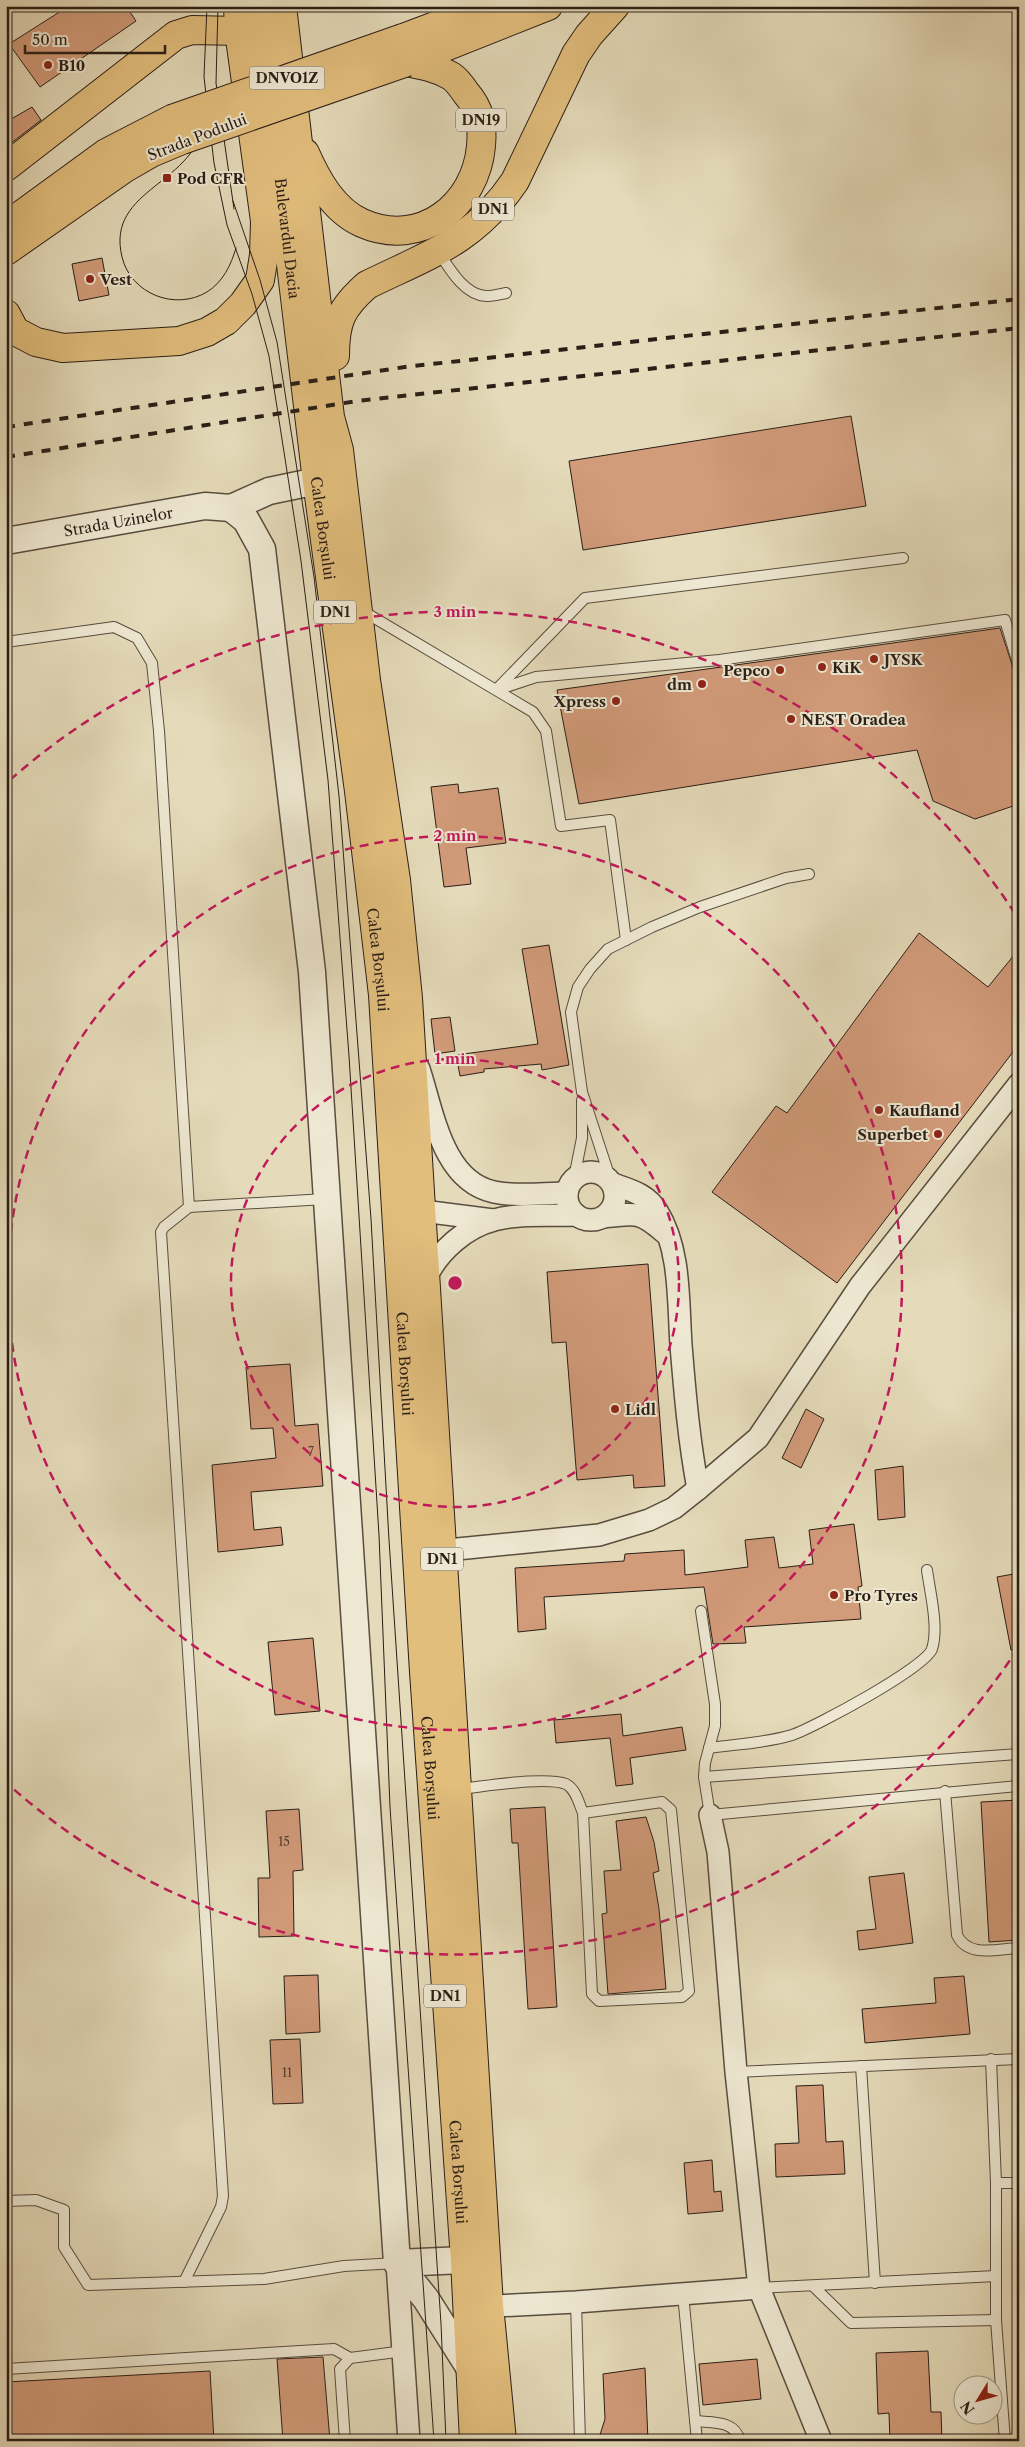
<svg xmlns="http://www.w3.org/2000/svg" width="1025" height="2447" font-family="'Libre Caslon Text',serif">
<style>
.building{fill:#d29b7a;stroke:#2a1e16}
.lines{fill:none;stroke-linecap:round;stroke-linejoin:round}
.service-casing{stroke:#594d3f;stroke-width:12}
.minor-casing{stroke:#594d3f;stroke-width:24}
.tertiary-casing{stroke:#594d3f;stroke-width:29}
.primary-casing{stroke:#2a1e16;stroke-width:30}
.service{stroke:#eee8d2;stroke-width:10}
.minor{stroke:#eee8d2;stroke-width:21}
.tertiary{stroke:#eee8d2;stroke-width:26}
.primary{stroke:#e2be7d;stroke-width:28}
.tram{stroke:#2a1e16;stroke-width:1}
.rail{stroke:#2a1e16;stroke-width:4;stroke-dasharray:9 9;stroke-linecap:butt}
.primary-bridge-casing{stroke:#2a1e16;stroke-width:30;stroke-linecap:butt}
.primary-bridge{stroke:#e2be7d;stroke-width:28}
.ring{fill:none;stroke:#c2185b;stroke-width:2.5;stroke-dasharray:9 6}
.poi-dot{fill:#8f2418;stroke:#eee8d2;stroke-width:2}
.labels{text-anchor:middle;dominant-baseline:central;stroke-width:4;stroke-linejoin:round;paint-order:stroke}
.number-label{font-size:12px;fill:#543d2f}
.shield{fill:#eee8d2;stroke:#655b4e;stroke-width:1}
.shield-label{font-size:14px;font-weight:bold;fill:#2a1e16}
.poi-label{font-size:15px;font-weight:bold;fill:#2a1e16;stroke:#eee8d2;text-anchor:start}
.street-label{font-size:15px;fill:#2a1e16;stroke:#eee8d2}
.centre{fill:#c2185b;stroke:#eee8d2;stroke-width:2.5}
.ring-label{font-size:15px;text-anchor:middle;font-weight:bold;fill:#c2185b;stroke:#eee8d2;stroke-width:4;stroke-linejoin:round;paint-order:stroke}
</style>
<rect width="100%" height="100%" fill="#e5dbba"/>
<filter id="stains"><feTurbulence type="fractalNoise" baseFrequency=".004" numOctaves="4"/><feColorMatrix values="0 0 0 0 .2 0 0 0 0 .09 0 0 0 0 .02 0 0 0 .5 -.17"/></filter>
<radialGradient id="worn" r=".72"><stop offset=".6" stop-color="#630" stop-opacity="0"/><stop offset="1" stop-color="#630" stop-opacity=".3"/></radialGradient>
<g class="building">
<path d="M69,6H126L136,21L40,87L9,44Z"/>
<path d="M32,107L41,120L6,147V122Z"/>
<path d="M102,258L109,295L79,301L72,264Z"/>
<path d="M851,416L866,506L583,550L569,461Z"/>
<path d="M1000,628L1019,686V804L975,819L933,801L917,750L579,804L557,690Z"/>
<path d="M458,784L459,793L498,788L506,843L466,848L471,884L444,887L431,787Z"/>
<path d="M919,933L988,987L1019,949V1044L837,1283L712,1192L776,1106L787,1113Z"/>
<path d="M549,945L569,1065L542,1070L541,1064L484,1069V1072L460,1076L456,1055L538,1044L522,949Z"/>
<path d="M450,1017L455,1051L435,1054L431,1019Z"/>
<path d="M648,1264L665,1486L634,1488L633,1475L577,1480L566,1342L552,1343L547,1272Z"/>
<path d="M290,1364L295,1426L318,1424L323,1486L251,1492L254,1530L281,1527L283,1545L218,1552L212,1465L276,1458L273,1428L251,1429L246,1367Z"/>
<path d="M806,1409L824,1419L801,1468L782,1458Z"/>
<path d="M903,1466L905,1517L878,1520L875,1470Z"/>
<path d="M854,1524L862,1586L858,1587L861,1619L744,1627L746,1643L713,1644L704,1587L544,1597L546,1629L518,1632L515,1568L624,1561L625,1554L684,1550L685,1575L748,1567L745,1540L774,1537L779,1568L813,1564L809,1530Z"/>
<path d="M1019,1573V1649L1011,1650L997,1577Z"/>
<path d="M313,1638L320,1711L275,1715L268,1642Z"/>
<path d="M621,1714L623,1736L682,1727L686,1750L630,1758L633,1784L616,1786L610,1738L556,1743L554,1720Z"/>
<path d="M1019,1800V1940L989,1942L981,1802Z"/>
<path d="M545,1807L557,2007L528,2009L518,1843H512L510,1809Z"/>
<path d="M299,1809L303,1870L293,1871L294,1936L259,1937L258,1878H270L266,1811Z"/>
<path d="M646,1817L654,1842L659,1871L653,1873L659,1909L666,1989L608,1994L602,1914L607,1913L604,1871L621,1870L616,1821Z"/>
<path d="M904,1873L913,1943L859,1950L857,1931L876,1929L869,1877Z"/>
<path d="M318,1975L320,2032L286,2034L284,1976Z"/>
<path d="M964,1976L970,2034L865,2043L862,2009L936,2003L934,1978Z"/>
<path d="M300,2039L303,2103L273,2104L270,2040Z"/>
<path d="M823,2085L826,2142L843,2141L845,2174L776,2177L775,2144L799,2143L796,2086Z"/>
<path d="M712,2160L714,2192L721,2191L723,2211L688,2214L684,2163Z"/>
<path d="M928,2351L931,2412H941L942,2441H890L889,2413L878,2414L876,2353Z"/>
<path d="M323,2357L330,2441H283L277,2359Z"/>
<path d="M757,2359L761,2399L703,2405L699,2364Z"/>
<path d="M645,2368L648,2441H598L605,2419L603,2374Z"/>
<path d="M210,2371L214,2441H6V2382Z"/>
</g>
<g class="lines">
<g class="service-casing">
<g id="service">
<path d="M438,251C449,268 464,295 486,296C493,296 500,294 506,293"/>
<path d="M361,610L533,712L546,731L561,826L610,820L626,940"/>
<path d="M6,642L114,627L137,638L152,663L159,731L189,1207L325,1199"/>
<path d="M497,689L585,598L903,558"/>
<path d="M497,690L536,677L719,660L1005,620L1019,667"/>
<path d="M574,1178L582,1138V1100"/>
<path d="M611,1181L582,1092L571,1012L578,987L590,969L608,949L652,927L700,907L786,878L809,874"/>
<path d="M701,1611L715,1704V1726L705,1763L704,1777L710,1815L1019,1786"/>
<path d="M709,1748C736,1744 767,1743 792,1735C815,1727 925,1668 932,1649C939,1628 930,1592 927,1570"/>
<path d="M704,1777L1019,1754"/>
<path d="M458,1789C482,1787 545,1776 566,1784C576,1789 579,1804 583,1813L592,1994L599,2001L682,1997L689,1991L671,1810L662,1802L583,1813"/>
<path d="M945,1791L957,1935C968,1958 996,1949 1019,1948"/>
<path d="M991,2059L996,2183V2320L1005,2441"/>
<path d="M861,2066L875,2283"/>
<path d="M736,2072L1019,2059"/>
<path d="M996,2183H1019"/>
<path d="M6,2201L36,2200L64,2210V2247L88,2285L264,2279L344,2266L397,2263"/>
<path d="M184,2282L221,2207L223,2196L161,1232L164,1227L189,1207"/>
<path d="M813,2286L851,2323L996,2320"/>
<path d="M759,2288L996,2276"/>
<path d="M683,2294L697,2441"/>
<path d="M576,2302L580,2441"/>
<path d="M6,2369L334,2349L350,2358"/>
<path d="M695,2421C713,2423 735,2420 740,2441"/>
<path d="M345,2441L340,2369L350,2358L404,2351"/>
</g>
</g>
<g class="minor-casing">
<g id="minor">
<path d="M419,1069C433,1111 442,1181 494,1192C517,1197 543,1193 567,1193"/>
<circle cx="591" cy="1196" r="24"/>
<path d="M613,1184C630,1190 647,1194 657,1211C681,1249 678,1302 681,1345C685,1394 689,1441 698,1489"/>
<path d="M407,1209L493,1220"/>
<path d="M604,1217C636,1213 640,1211 665,1233"/>
<path d="M427,1276C439,1251 466,1227 494,1220C519,1213 550,1216 576,1215"/>
<path d="M427,1552L599,1535L649,1520L674,1508L698,1489L758,1438L860,1286L1019,1084"/>
<path d="M710,1815L718,1852L736,2072L759,2288L821,2441"/>
<path d="M397,2263L409,2441"/>
<path d="M475,2307L576,2302L759,2288"/>
</g>
</g>
<g class="tertiary-casing">
<g id="tertiary">
<path d="M231,508L246,520L262,549L312,972L397,2263L426,2299L469,2367"/>
<path id="s1" d="M6,541L205,506L231,508L269,491L317,481"/>
<path d="M397,2263L486,2259"/>
</g>
</g>
<g class="primary-casing">
<g id="primary">
<path d="M238,6L239,31L265,221L271,237"/>
<path id="s2" d="M260,6L317,481L359,791L383,995L424,1672L465,2260L474,2441"/>
<path d="M282,6L330,417L339,450L366,680L396,880L408,998L489,2305L502,2441"/>
<path d="M403,38L488,6"/>
<path d="M407,62L548,6"/>
<path d="M305,153C317,180 333,210 362,223C421,249 476,205 481,146C483,125 480,109 466,93C462,87 457,80 451,76C437,68 422,65 407,62"/>
<path d="M6,167L176,35L192,30L239,31"/>
<path d="M6,226L106,153L172,119"/>
<path d="M6,251L125,168L151,153L182,140"/>
<path d="M6,314L15,331L36,342L63,348L179,341L207,332L226,321L243,304L260,280L264,255L265,221"/>
<path d="M335,356C335,321 341,308 367,285C428,255 475,241 515,181L576,54L589,35L615,6"/>
</g>
</g>
<use href="#service" class="service"/>
<use href="#minor" class="minor"/>
<use href="#tertiary" class="tertiary"/>
<use href="#primary" class="primary"/>
<g class="tram">
<path d="M207,6L204,77L214,163L227,225L252,294L269,356L301,561L328,780L349,1056L379,1535L390,1807L434,2441"/>
<path d="M218,6L216,83L234,209"/>
<path d="M204,118C199,185 105,187 122,257C131,294 175,311 207,292C223,282 231,265 236,248"/>
<path d="M233,201L260,280L277,342L314,577L339,796L371,1219L389,1540L441,2324L446,2441"/>
</g>
<g class="rail">
<path d="M6,427L405,367L1019,299"/>
<path d="M6,457L357,401L1019,328"/>
</g>
<g class="primary-bridge-casing">
<g id="primary-bridge">
<path d="M172,119L403,38"/>
<path d="M182,140L407,62"/>
</g>
</g>
<use href="#primary-bridge" class="primary-bridge"/>
</g>
<g class="ring">
<circle cx="455" cy="1283" r="224"/>
<circle cx="455" cy="1283" r="447"/>
<path d="M1018 1648A671 671 0 0 1 10 1786M10 780A671 671 0 0 1 1018 918"/>
</g>
<g class="poi-dot">
<circle cx="48" cy="65" r="5"/>
<rect x="162" y="173" width="10" height="10" rx="2.5"/>
<circle cx="90" cy="279" r="5"/>
<circle cx="874" cy="659" r="5"/>
<circle cx="822" cy="667" r="5"/>
<circle cx="780" cy="670" r="5"/>
<circle cx="702" cy="684" r="5"/>
<circle cx="616" cy="701" r="5"/>
<circle cx="791" cy="719" r="5"/>
<circle cx="879" cy="1110" r="5"/>
<circle cx="938" cy="1134" r="5"/>
<circle cx="615" cy="1409" r="5"/>
<circle cx="834" cy="1595" r="5"/>
</g>
<g class="labels">
<g class="number-label">
<text x="311" y="1451">7</text>
<text x="284" y="1841">15</text>
<text x="287" y="2072">11</text>
</g>
<g class="shield">
<rect x="249.5" y="66.5" width="75" height="23" rx="4"/>
<rect x="456" y="108.5" width="50" height="23" rx="4"/>
<rect x="472" y="197.5" width="42" height="23" rx="4"/>
<rect x="314" y="600.5" width="42" height="23" rx="4"/>
<rect x="421" y="1547.5" width="42" height="23" rx="4"/>
<rect x="424" y="1984.5" width="42" height="23" rx="4"/>
</g>
<g class="shield-label">
<text x="287" y="78">DNVO1Z</text>
<text x="481" y="120">DN19</text>
<text x="493" y="209">DN1</text>
<text x="335" y="612">DN1</text>
<text x="442" y="1559">DN1</text>
<text x="445" y="1996">DN1</text>
</g>
<g class="poi-label">
<text x="58" y="65">B10</text>
<text x="177" y="178">Pod CFR</text>
<text x="100" y="279">Vest</text>
<text x="884" y="659">JYSK</text>
<text x="832" y="667">KiK</text>
<text x="770" y="670" text-anchor="end">Pepco</text>
<text x="692" y="684" text-anchor="end">dm</text>
<text x="606" y="701" text-anchor="end">Xpress</text>
<text x="801" y="719">NEST Oradea</text>
<text x="889" y="1110">Kaufland</text>
<text x="928" y="1134" text-anchor="end">Superbet</text>
<text x="625" y="1409">Lidl</text>
<text x="844" y="1595">Pro Tyres</text>
</g>
<g class="street-label">
<text transform="translate(197 137) rotate(-21)">Strada Podului</text>
<text stroke="none"><textPath href="#s2" startOffset="234">Bulevardul Dacia</textPath></text>
<text stroke="none"><textPath href="#s1" startOffset="114">Strada Uzinelor</textPath></text>
<text stroke="none"><textPath href="#s2" startOffset="526">Calea Borșului</textPath></text>
<text stroke="none"><textPath href="#s2" startOffset="961">Calea Borșului</textPath></text>
<text stroke="none"><textPath href="#s2" startOffset="1366">Calea Borșului</textPath></text>
<text stroke="none"><textPath href="#s2" startOffset="1771">Calea Borșului</textPath></text>
<text stroke="none"><textPath href="#s2" startOffset="2176">Calea Borșului</textPath></text>
</g>
</g>
<circle cx="455" cy="1283" r="8" class="centre"/>
<g class="ring-label">
<text x="455" y="617">3 min</text>
<text x="455" y="841">2 min</text>
<text x="455" y="1064">1 min</text>
</g>
<rect width="1025" height="2447" fill="none" stroke="#e5dbba" stroke-width="25"/>
<rect x="8" y="8" width="1010" height="2432" fill="none" stroke="#2a1e16" stroke-width="2.5"/>
<rect x="12" y="12" width="1000" height="2422" fill="none" stroke="#2a1e16"/>
<g transform="translate(978 2400) rotate(233)"><circle r="24" fill="#eee8d2" stroke="#a09787"/>
<path d="M0-4L9 19L0 12L-9 19Z" fill="#8f2418"/>
<text y="-8" font-size="14" font-weight="bold" text-anchor="middle" fill="#2a1e16">N</text>
</g>
<path d="M25 45v8h140v-8" fill="none" stroke="#2a1e16" stroke-width="2.5"/>
<text x="32" y="45" font-size="15" fill="#2a1e16" stroke="#eee8d2" stroke-width="4" paint-order="stroke">50 m</text>
<rect width="100%" height="100%" filter="url(#stains)"/>
<rect width="100%" height="100%" fill="url(#worn)"/>
</svg>
